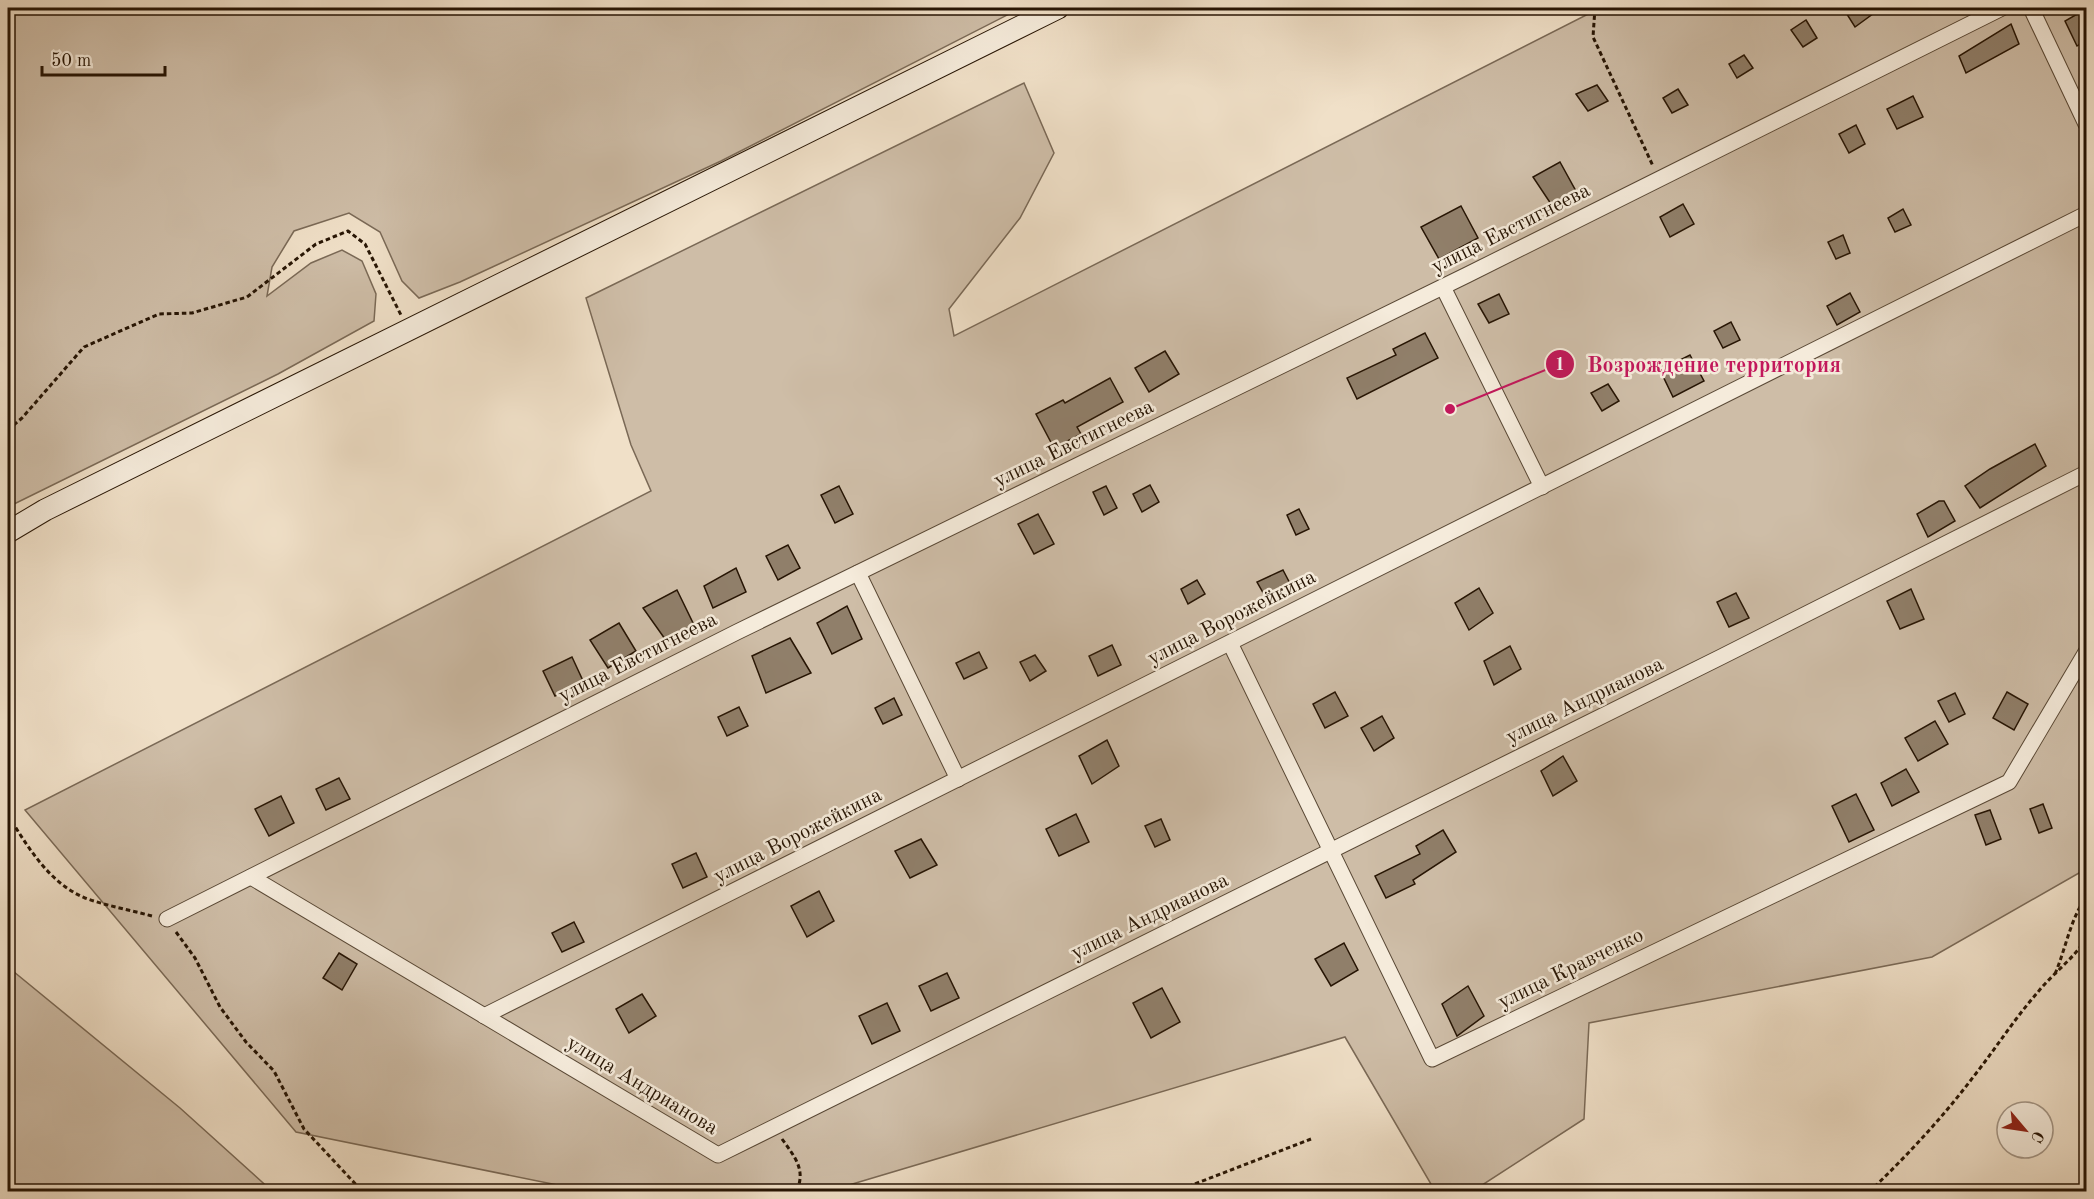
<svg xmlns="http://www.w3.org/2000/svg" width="2094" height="1199" font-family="'Old Standard TT',serif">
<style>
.green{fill:#cebda7;stroke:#7a6956;stroke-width:1.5}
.building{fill:#907f6a;stroke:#271504;stroke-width:1.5}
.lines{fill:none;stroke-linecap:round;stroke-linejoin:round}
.street-casing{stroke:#594835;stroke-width:17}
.secondary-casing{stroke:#271504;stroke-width:23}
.path{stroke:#271504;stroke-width:3;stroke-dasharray:4.5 3;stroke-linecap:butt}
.street{stroke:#f5ebdb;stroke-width:15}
.secondary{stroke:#f5ebdb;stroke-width:21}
.labels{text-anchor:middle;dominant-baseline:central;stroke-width:5;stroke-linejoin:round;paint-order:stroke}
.street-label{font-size:21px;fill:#271504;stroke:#f5ebdb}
.leader{fill:none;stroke:#c2185b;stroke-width:2}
.callout-dot{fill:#c2185b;stroke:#f5ebdb;stroke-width:2}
.mark-label{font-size:18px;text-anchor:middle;font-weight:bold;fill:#fff}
.callout-label{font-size:22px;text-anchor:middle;font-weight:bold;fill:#c2185b;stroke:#f5ebdb;stroke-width:5;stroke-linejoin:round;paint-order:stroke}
</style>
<rect width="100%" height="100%" fill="#f0e0c8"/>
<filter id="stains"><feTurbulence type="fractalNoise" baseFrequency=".00333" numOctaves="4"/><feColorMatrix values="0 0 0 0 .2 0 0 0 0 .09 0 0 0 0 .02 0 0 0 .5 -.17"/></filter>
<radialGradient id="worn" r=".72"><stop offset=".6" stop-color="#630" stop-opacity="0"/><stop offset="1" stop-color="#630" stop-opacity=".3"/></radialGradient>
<g class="green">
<path d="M8,8H1021L721,161L460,282L419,298L402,281L380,232L349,213L294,231L272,267L267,296L311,263L342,250L362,261L376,294L374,321L278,374L8,507Z"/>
<path d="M1600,8H2086V869L1932,957L1589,1023L1584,1119L1473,1191H1435L1345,1037L829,1191H587L296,1132L25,810L651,491L631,445L586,298L1024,83L1054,153L1020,218L949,309L954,336Z"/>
<path d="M8,967L180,1108L272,1191H8Z"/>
</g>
<g class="building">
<path d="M1843,8H1881L1855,27Z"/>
<path d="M2086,9V40L2077,46L2065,21Z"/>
<path d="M1806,20L1817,38L1803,47L1791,30Z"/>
<path d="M2011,24L2019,44L1966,73L1959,56Z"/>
<path d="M1744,55L1753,68L1737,78L1729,64Z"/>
<path d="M1597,85L1608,101L1588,111L1576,94Z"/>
<path d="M1678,89L1688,105L1672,113L1663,98Z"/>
<path d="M1913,96L1923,117L1897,129L1887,109Z"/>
<path d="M1856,125L1865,144L1849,153L1839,134Z"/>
<path d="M1560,162L1577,193L1551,204L1533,177Z"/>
<path d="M1683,204L1694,224L1670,237L1660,217Z"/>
<path d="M1461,206L1478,238L1439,259L1421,227Z"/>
<path d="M1903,209L1911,225L1895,232L1888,218Z"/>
<path d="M1843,235L1850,253L1836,259L1828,242Z"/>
<path d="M1850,293L1860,312L1837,325L1827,306Z"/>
<path d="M1499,294L1509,314L1489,323L1478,304Z"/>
<path d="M1731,322L1740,340L1723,348L1714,331Z"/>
<path d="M1425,333L1438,358L1357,399L1347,378L1396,355L1393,349Z"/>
<path d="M1165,351L1179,374L1149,392L1135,368Z"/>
<path d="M1690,355L1704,381L1673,397L1660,370Z"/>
<path d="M1110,378L1123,402L1077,427L1081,434L1054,448L1036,414L1063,400L1065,403Z"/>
<path d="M1608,384L1619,401L1602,411L1591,393Z"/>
<path d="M2035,444L2046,466L1980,508L1965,486L1990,469Z"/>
<path d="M1150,485L1159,502L1142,512L1133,494Z"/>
<path d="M839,486L853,514L835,523L821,495Z"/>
<path d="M1106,486L1117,508L1104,515L1093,492Z"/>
<path d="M1939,501H1944L1955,521L1928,537L1917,514Z"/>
<path d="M1299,509L1309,529L1296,535L1287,515Z"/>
<path d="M1038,514L1054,544L1034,554L1018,524Z"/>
<path d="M788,545L800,568L778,580L766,556Z"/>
<path d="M736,568L746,592L713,608L704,586Z"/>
<path d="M1283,570L1295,593L1269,603L1257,582Z"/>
<path d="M1197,580L1205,594L1188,604L1181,589Z"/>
<path d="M1479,588L1493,613L1469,630L1455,603Z"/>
<path d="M1911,589L1924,619L1900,629L1887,601Z"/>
<path d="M677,590L694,625L665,639L643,608Z"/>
<path d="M1736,593L1749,618L1729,627L1717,602Z"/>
<path d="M847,606L862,639L832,654L817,623Z"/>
<path d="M619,623L636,651L608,668L590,640Z"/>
<path d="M790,638L811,673L766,693L752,656Z"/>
<path d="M1112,645L1121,665L1098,676L1089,656Z"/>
<path d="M1510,646L1521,669L1494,685L1484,661Z"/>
<path d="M979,652L987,668L964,679L956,663Z"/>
<path d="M1035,655L1046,671L1030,681L1020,662Z"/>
<path d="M572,657L584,683L555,696L543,671Z"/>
<path d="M1335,692L1348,716L1325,728L1313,704Z"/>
<path d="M2007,692L2028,704L2014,730L1993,718Z"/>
<path d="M1955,693L1965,714L1949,722L1938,701Z"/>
<path d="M894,698L902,715L883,724L875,708Z"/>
<path d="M739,707L748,726L727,736L718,717Z"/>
<path d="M1382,716L1394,738L1374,751L1361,728Z"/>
<path d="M1935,721L1948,744L1918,761L1905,738Z"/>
<path d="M1107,740L1119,766L1092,784L1079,756Z"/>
<path d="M1563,756L1577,781L1553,796L1541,771Z"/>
<path d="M1906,769L1919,792L1892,806L1881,783Z"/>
<path d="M339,778L350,799L326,810L316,789Z"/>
<path d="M1856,794L1874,830L1849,842L1832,806Z"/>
<path d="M281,796L294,823L269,836L255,809Z"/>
<path d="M2043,804L2052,828L2039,833L2030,809Z"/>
<path d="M1990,810L2001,839L1986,845L1975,815Z"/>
<path d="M1076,814L1089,842L1059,856L1046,829Z"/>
<path d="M1161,819L1170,840L1155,847L1145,826Z"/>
<path d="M1443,830L1456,852L1413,880L1415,884L1386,898L1375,876L1420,854L1416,846Z"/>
<path d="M921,839L937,865L910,878L895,851Z"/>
<path d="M696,853L707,877L683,888L672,864Z"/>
<path d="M819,891L834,921L807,937L791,906Z"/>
<path d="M574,922L584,942L562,952L552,933Z"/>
<path d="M1344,943L1358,970L1331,986L1315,959Z"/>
<path d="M339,953L357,964L342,990L323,978Z"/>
<path d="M947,973L959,998L931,1011L919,986Z"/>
<path d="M1468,986L1484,1016L1457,1036L1442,1004Z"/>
<path d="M1162,988L1180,1022L1151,1038L1133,1003Z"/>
<path d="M642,994L656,1016L629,1033L616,1009Z"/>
<path d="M887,1003L900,1031L872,1044L859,1016Z"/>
</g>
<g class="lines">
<g class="street-casing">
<g id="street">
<path d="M2031,8L2086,124"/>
<path d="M1443,287L1542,487"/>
<path d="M858,573L958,779"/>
<path d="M1230,643L1432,1059L2009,782L2086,652"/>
<path d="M251,877L718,1155L1721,657L2086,473"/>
<path d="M167,919L737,632L1467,275L2002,8"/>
<path d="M484,1016L2086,214"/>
</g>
</g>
<g class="secondary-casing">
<path id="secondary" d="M8,532L45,510L1058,8"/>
</g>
<g class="path">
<path d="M1595,8L1593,37L1653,166"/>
<path d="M8,430L22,418L84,347L159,314L192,313L247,297L316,244L348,231L365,244L401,315"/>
<path d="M8,815C27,846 49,883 85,898C107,906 130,910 152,916"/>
<path d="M176,932L195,958L220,1007L246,1042L274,1071L304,1129L363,1192"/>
<path d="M2055,974C2066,948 2070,920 2086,897"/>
<path d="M782,1139C794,1156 807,1170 796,1192"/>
<path d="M1174,1192L1311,1139"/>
<path d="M1869,1192C1907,1156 1943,1117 1974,1076C1996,1048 2015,1018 2038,992C2053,973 2074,959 2086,938"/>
</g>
<use href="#street" class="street"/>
<use href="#secondary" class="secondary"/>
</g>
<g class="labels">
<g class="street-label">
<text transform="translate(1511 229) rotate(-27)">улица Евстигнеева</text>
<text transform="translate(1074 444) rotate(-26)">улица Евстигнеева</text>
<text transform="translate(1232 618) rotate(-27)">улица Ворожейкина</text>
<text transform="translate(638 658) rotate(-27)">улица Евстигнеева</text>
<text transform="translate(1585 701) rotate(-26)">улица Андрианова</text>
<text transform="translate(798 836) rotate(-27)">улица Ворожейкина</text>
<text transform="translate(1150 917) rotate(-26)">улица Андрианова</text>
<text transform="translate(1571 969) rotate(-26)">улица Кравченко</text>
<text transform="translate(642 1086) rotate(31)">улица Андрианова</text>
</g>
</g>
<path class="leader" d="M1450 409L1560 364"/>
<g class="callout-dot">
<circle cx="1450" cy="409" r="6"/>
<circle cx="1560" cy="364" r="15"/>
</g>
<g class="mark-label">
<text x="1560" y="370">1</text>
</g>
<g class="callout-label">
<text x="1714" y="372">Возрождение территория</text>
</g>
<rect width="2094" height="1199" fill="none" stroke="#f0e0c8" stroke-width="30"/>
<rect x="9" y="9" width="2076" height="1181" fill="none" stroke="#271504" stroke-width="3"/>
<rect x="15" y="15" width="2064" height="1169" fill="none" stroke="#271504" stroke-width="1.5"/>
<g transform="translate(2025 1130) rotate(119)"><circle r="28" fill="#f5ebdb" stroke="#a39585" stroke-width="1.5"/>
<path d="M0-4.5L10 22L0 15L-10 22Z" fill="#8f2418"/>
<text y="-9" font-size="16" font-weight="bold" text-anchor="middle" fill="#271504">С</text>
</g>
<path d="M42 66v9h123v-9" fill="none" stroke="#271504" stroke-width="3"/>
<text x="51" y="66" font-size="18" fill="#271504" stroke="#f5ebdb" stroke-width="4.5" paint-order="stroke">50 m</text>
<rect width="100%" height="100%" filter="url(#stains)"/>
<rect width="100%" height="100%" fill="url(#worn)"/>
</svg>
